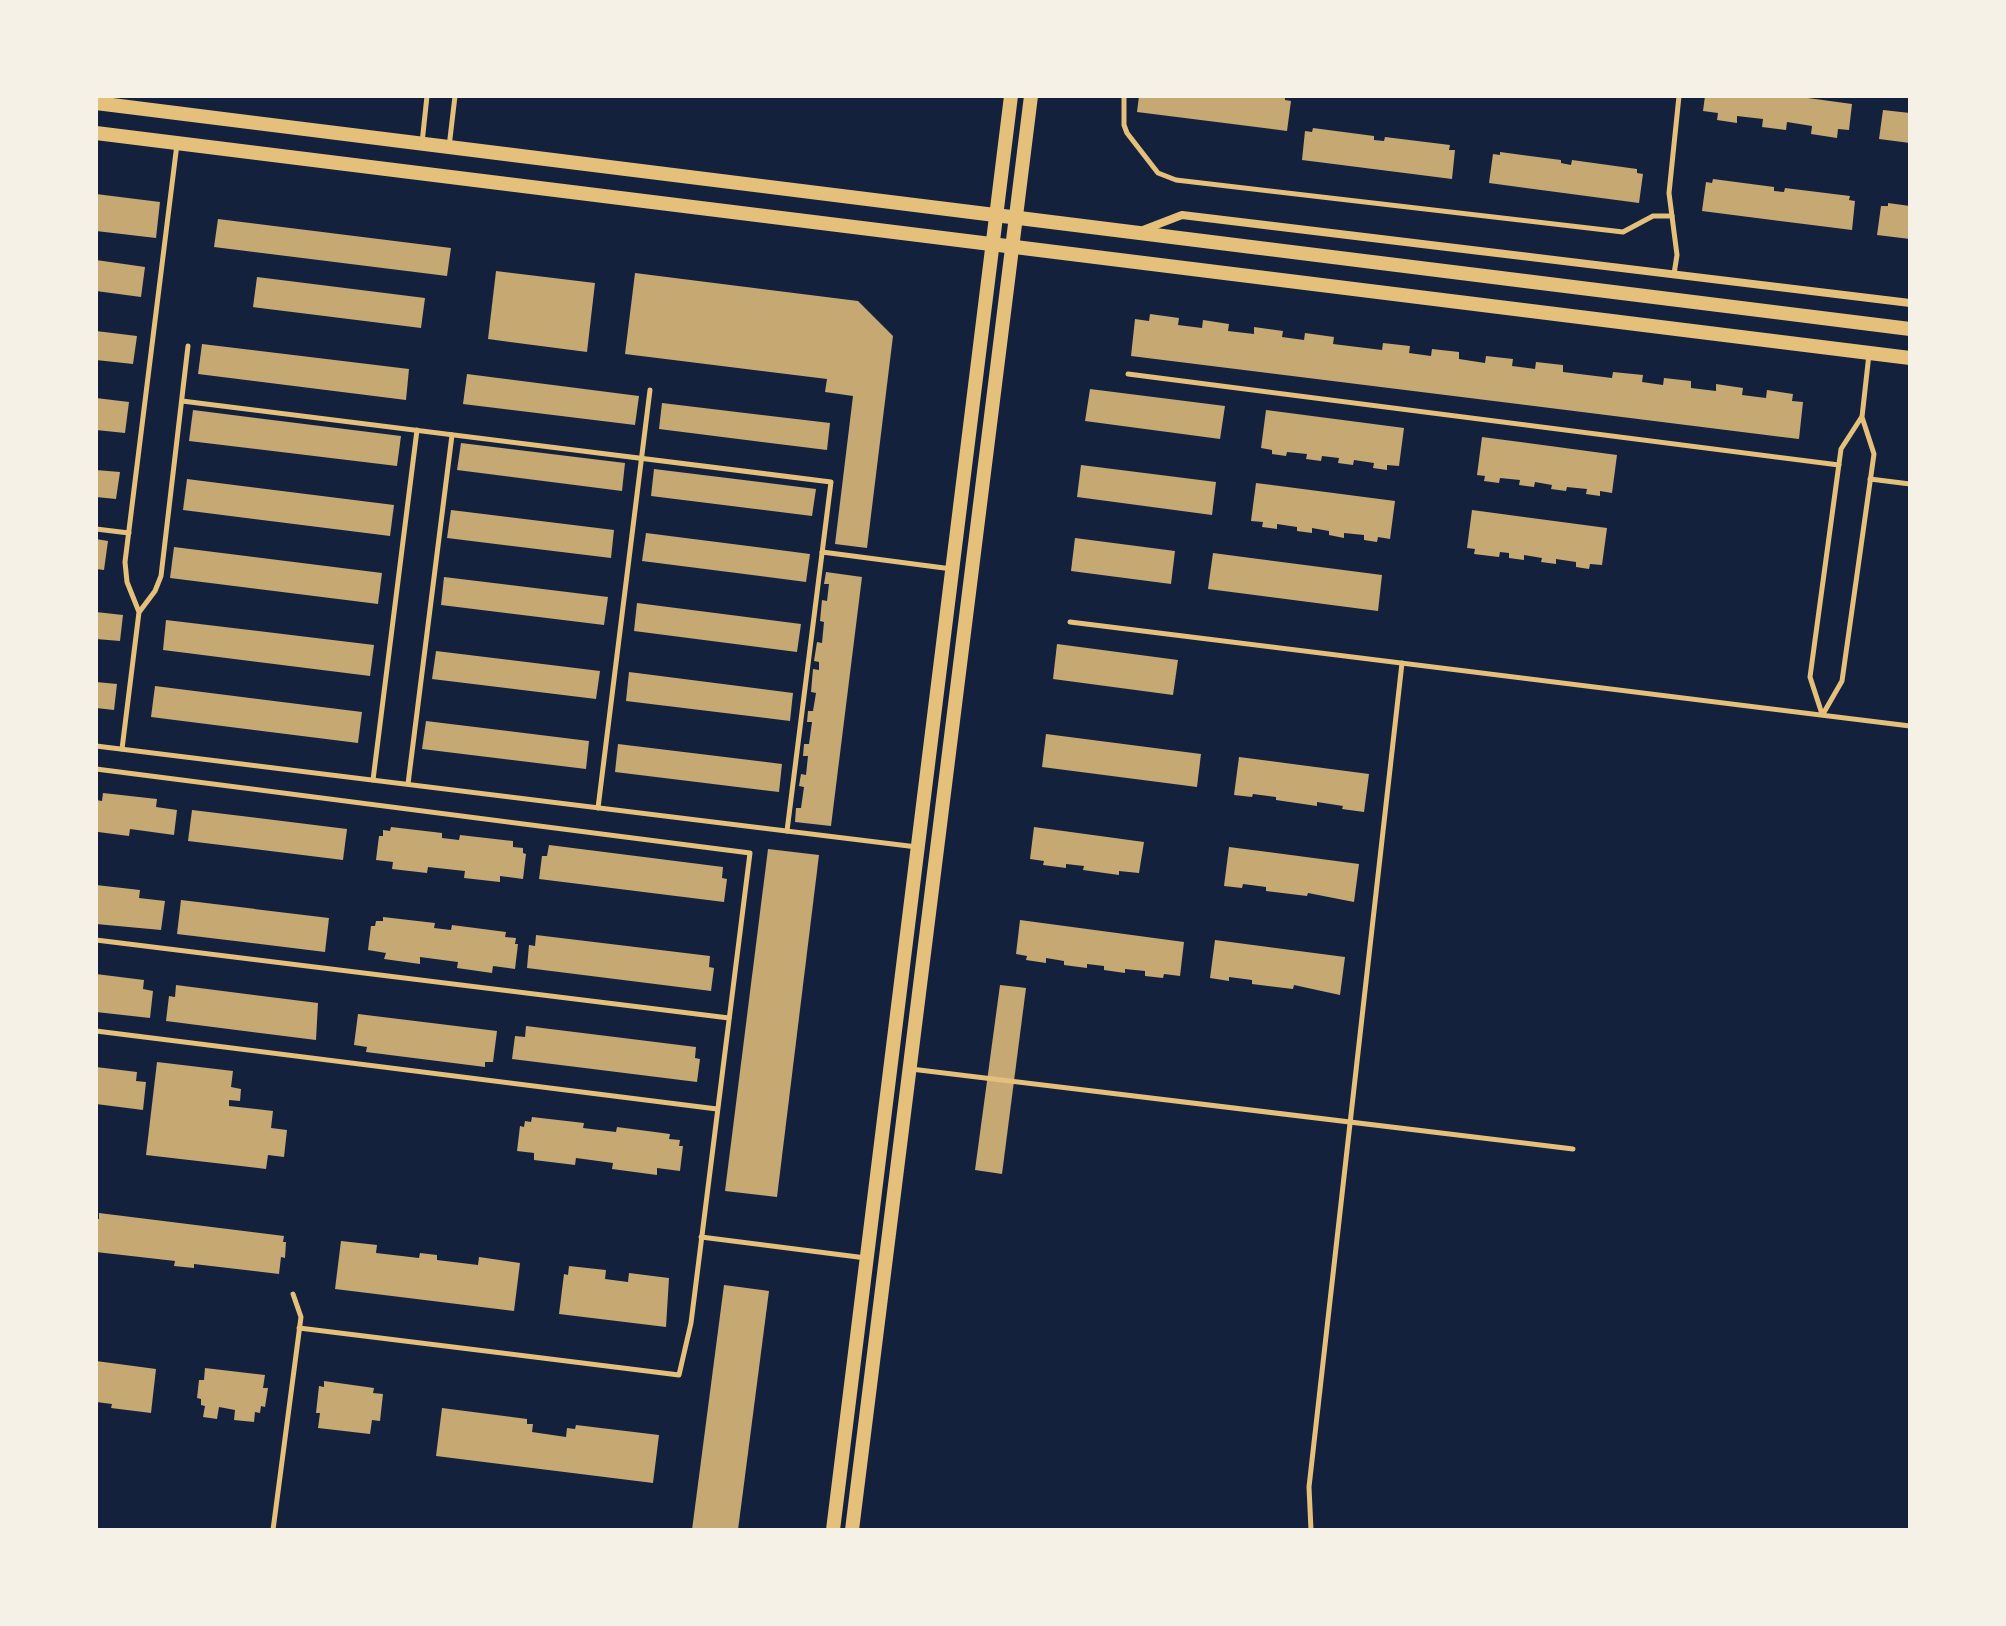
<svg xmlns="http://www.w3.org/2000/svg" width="2006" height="1626" font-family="Arial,sans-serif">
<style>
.building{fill:#c6a872}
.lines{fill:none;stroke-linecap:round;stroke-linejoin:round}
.service{stroke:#e5c07b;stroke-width:5}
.minor{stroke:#e5c07b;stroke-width:8}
.secondary{stroke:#e5c07b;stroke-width:14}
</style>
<rect width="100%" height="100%" fill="#14213d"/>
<g class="building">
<path d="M1139,96H1285V100L1291,101L1287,131L1137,112Z"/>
<path d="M1705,96H1793L1852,104L1849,130L1838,129L1837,138L1811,134L1812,126L1787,122L1786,130L1762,127L1763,119L1737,116V123L1717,120L1718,113L1703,111Z"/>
<path d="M1883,110L1910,113V143L1879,139Z"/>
<path d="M1313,128L1374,136V140L1384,141L1385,137L1450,145L1449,150H1455L1452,179L1302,160L1305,131L1312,132Z"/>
<path d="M1500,152L1561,160V163L1571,165L1572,160L1637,169V173L1643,174L1639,203L1489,183L1493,154L1500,155Z"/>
<path d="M1713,179L1774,187V191L1784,192L1785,188L1850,196L1849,200L1855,201L1852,230L1702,211L1706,182L1712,183Z"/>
<path d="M96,194L160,202L156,238L96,231Z"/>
<path d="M1888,203L1910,206V239L1877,235L1881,206H1888Z"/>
<path d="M218,219L451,248L447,276L214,247Z"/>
<path d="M96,260L145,267L141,297L96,291Z"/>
<path d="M496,271L595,283L587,352L488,339Z"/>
<path d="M635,273L858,301L893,336L867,548L835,544L853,396L825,392L827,379L625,354Z"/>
<path d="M257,277L425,298L421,328L253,307Z"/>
<path d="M1150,314L1179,318L1178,325L1202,328L1203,320L1229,324L1228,331L1254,334V327L1283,331L1282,337L1304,340L1305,333L1334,337L1333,344L1382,350L1383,343L1410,346L1409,353L1431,356L1432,349L1459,352V359L1485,363L1486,356L1513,359L1512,366L1535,369L1536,362L1563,365V372L1612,378L1613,372L1643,375L1642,382L1663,385L1664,378L1691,381V388L1716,391V384L1743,388L1742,395L1766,398L1767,390L1793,394L1792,401L1803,402L1799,439L1131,356L1135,319L1149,321Z"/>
<path d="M96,331L137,336L133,364L96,360Z"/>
<path d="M202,344L409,369L406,400L198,374Z"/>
<path d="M467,374L639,396L635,425L463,404Z"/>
<path d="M1090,389L1225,406L1220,439L1085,421Z"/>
<path d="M96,398L129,402L125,433L96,430Z"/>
<path d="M662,403L830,423L827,450L659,429Z"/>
<path d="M193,410L401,436L397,466L189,441Z"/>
<path d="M1266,410L1404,428L1399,466L1387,465V470L1373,468L1374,463L1354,460L1353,465L1338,463L1339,458L1322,456L1321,461L1306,459L1307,454L1287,452L1286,456L1272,454V450L1261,448Z"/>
<path d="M1482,437L1617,455L1612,493L1600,491V496L1586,494L1587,489L1567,487L1566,491L1551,489L1552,485L1535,482L1534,487L1519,485L1520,480L1500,478L1499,483L1484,481L1485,476L1477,475Z"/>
<path d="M461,443L625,463L622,491L457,470Z"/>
<path d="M1081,465L1216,482L1212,515L1077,497Z"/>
<path d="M654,469L816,489L812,516L651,496Z"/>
<path d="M96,470L120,472L116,499L96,497Z"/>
<path d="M187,479L394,505L390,536L183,510Z"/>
<path d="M1256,483L1395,501L1390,539L1378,537L1377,542L1364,540V535L1344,533V538L1329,535V531L1312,528V533L1297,531V527L1277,524V529L1262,527L1263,522L1251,521Z"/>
<path d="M451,510L614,530L611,558L447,538Z"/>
<path d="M1472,510L1607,528L1602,565L1590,564L1589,569L1576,567V562L1556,559V564L1541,562L1542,558L1524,555V560L1509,558V553L1500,552L1499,557L1474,554L1475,549L1467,548Z"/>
<path d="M646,533L810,554L806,582L642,561Z"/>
<path d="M1075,538L1175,551L1171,584L1071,571Z"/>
<path d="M96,539L108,541L104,570L96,569Z"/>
<path d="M174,547L382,573L378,604L170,578Z"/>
<path d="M1213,553L1382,575L1378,611L1208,589Z"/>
<path d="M826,572L862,577L831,826L795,822L796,808H801L804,787L799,786L801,774L806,775L808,756H803L804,744H809L812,722H807L808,711H813L816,693L811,692L813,669L819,670V662L814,661L817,642L822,643L824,622L820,621L822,600L827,601L829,584H824Z"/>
<path d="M444,577L608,597L604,625L441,605Z"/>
<path d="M637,603L801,624L797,652L634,631Z"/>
<path d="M96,612L123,615L120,641L96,639Z"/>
<path d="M166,620L374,645L370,676L163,650Z"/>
<path d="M1057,644L1178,660L1173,695L1053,679Z"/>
<path d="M436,651L600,671L596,699L432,679Z"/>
<path d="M629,672L793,693L790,721L626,701Z"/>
<path d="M96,682L117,684L114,710L96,708Z"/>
<path d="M155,686L362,712L358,743L151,717Z"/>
<path d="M426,721L589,741L586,769L422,749Z"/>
<path d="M1046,734L1201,754L1197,787L1042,767Z"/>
<path d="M618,744L782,764L779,792L615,772Z"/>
<path d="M1239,757L1369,774L1364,812L1342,809L1343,806L1317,802V806L1276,800V797L1253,794L1252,797L1234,795Z"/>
<path d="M103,793L157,799L156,807L177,810L174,835L130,829L129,836L98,832L96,800L102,801Z"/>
<path d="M192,810L347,829L343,860L188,841Z"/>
<path d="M391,827L442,833V838L459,840L460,835L513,841V847L523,848V853L526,854L523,879L500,876V882L464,878L465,871L428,867L427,873L392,869L393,862L376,860L379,836H383V830L390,831Z"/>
<path d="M1034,827L1144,842L1139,873L1119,871V875L1083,870L1084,866L1066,864V868L1043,865L1044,861L1030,859Z"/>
<path d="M549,845L723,867L722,878L727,879L724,902L539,879L542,856H547Z"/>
<path d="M1229,847L1359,864L1354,902L1308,893L1307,896L1266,891V887L1243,884L1242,888L1224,886Z"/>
<path d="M768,849L819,855L777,1197L725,1191Z"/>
<path d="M96,885L140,890L139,898L165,901L161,930L96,924Z"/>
<path d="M181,900L329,918L325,952L177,934Z"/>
<path d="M383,917L435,923L434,928L451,930L452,925L506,932L505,937L516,938L515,944H518L515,969L493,966L492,973L457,968L458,962L420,957V964L384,959L386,953L368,950L371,926H375L376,921H383Z"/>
<path d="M1020,920L1184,942L1180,976L1164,974L1163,978L1145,976V971L1125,969V973L1104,970V966L1087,964V968L1064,965V961L1046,958V963L1026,960L1027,956L1016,954Z"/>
<path d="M536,935L710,956L709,967L714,968L711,991L527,968L529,945L535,946Z"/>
<path d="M1215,940L1345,957L1340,995L1294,985L1293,989L1252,984V980L1229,977V981L1210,978Z"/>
<path d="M96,974L144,980L143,989L153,991L150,1018L96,1012Z"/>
<path d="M176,985L318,1003L316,1040L166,1021L169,996L175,997Z"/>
<path d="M1000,985L1026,988L1002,1174L975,1170Z"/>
<path d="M358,1014L497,1031L493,1062H485V1067L366,1052L367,1047L354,1045Z"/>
<path d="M526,1026L696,1047L695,1058L700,1059L697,1082L512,1059L515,1036L525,1037Z"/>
<path d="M157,1062L233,1071L231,1087L241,1089L240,1101L229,1100V1106L273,1111L271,1128L287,1130L284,1157L268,1155L266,1169L146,1155Z"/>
<path d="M96,1067L137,1072L136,1081L146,1082L143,1110L96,1104Z"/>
<path d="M532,1117L584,1123L583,1128L616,1132L617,1127L670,1134L669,1139L680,1140L679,1146H683L680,1171L657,1168V1175L612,1169L613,1163L576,1158L575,1165L534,1160V1153L517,1151L520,1126L524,1127L525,1121L531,1122Z"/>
<path d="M99,1213L284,1236L283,1242H286L285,1258L281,1257L279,1274L194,1264V1268L174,1266L175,1261L96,1252V1219H99Z"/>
<path d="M341,1241L377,1245L376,1253L419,1258L420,1253L437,1255V1260L478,1265L479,1257L520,1263L514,1311L335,1289Z"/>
<path d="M569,1266L606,1270L605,1279L628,1282L629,1273L669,1278L666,1327L559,1314L564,1274L568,1275Z"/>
<path d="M724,1285L769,1291L738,1530H692Z"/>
<path d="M96,1361L156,1369L151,1413L111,1408L112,1404L96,1402Z"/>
<path d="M205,1368L265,1375L263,1388H268L265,1407L261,1406L260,1413L255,1412L254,1422L234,1420L235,1410L219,1407L217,1419L203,1417L205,1406L201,1405V1399L197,1398L199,1380H204Z"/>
<path d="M324,1381L374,1388L373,1393L383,1394L380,1421L372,1420L370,1434L318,1428L320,1413H316L319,1386L324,1387Z"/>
<path d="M442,1408L527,1419V1424H533L532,1432L566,1437L567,1428L575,1429L576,1425L659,1435L653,1483L436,1456Z"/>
</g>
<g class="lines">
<g class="service">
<path d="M1124,96V125L1127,133L1158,173L1176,180L1623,232L1653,216H1672"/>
<path d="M422,143L427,96"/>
<path d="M449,147L455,96"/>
<path d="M1674,274L1677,255L1669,193L1679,96"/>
<path d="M1128,374L1839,465"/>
<path d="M182,401L831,482L787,831"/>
<path d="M1870,479L1910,484"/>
<path d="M96,529L129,533"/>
<path d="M822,552L952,569"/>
<path d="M140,611L155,591L161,576L188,346"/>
<path d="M1070,622L1910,726"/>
<path d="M1822,714L1810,677L1841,449L1861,418"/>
<path d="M1823,714L1842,681L1874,454L1862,417L1869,354"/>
<path d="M96,746L917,847"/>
<path d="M122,749L139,612L127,582L125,562L177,144"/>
<path d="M96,769L750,853L691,1323L679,1375L299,1328"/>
<path d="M373,780L417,430"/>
<path d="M408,784L452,435"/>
<path d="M598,808L650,390"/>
<path d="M96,940L729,1018"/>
<path d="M96,1031L717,1109"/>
<path d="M911,1069L1573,1149"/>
<path d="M701,1237L866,1258"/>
<path d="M273,1530L301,1317L293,1294"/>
<path d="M1311,1530L1309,1487L1402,663"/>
</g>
<path class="minor" d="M1143,230L1182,215L1910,303"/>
<g class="secondary">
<path d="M96,103L1910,329"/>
<path d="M96,133L1910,358"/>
<path d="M833,1530L1011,96"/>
<path d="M852,1530L1031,96"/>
</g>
</g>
<rect width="2006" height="1626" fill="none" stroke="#f6f1e7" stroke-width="196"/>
</svg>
